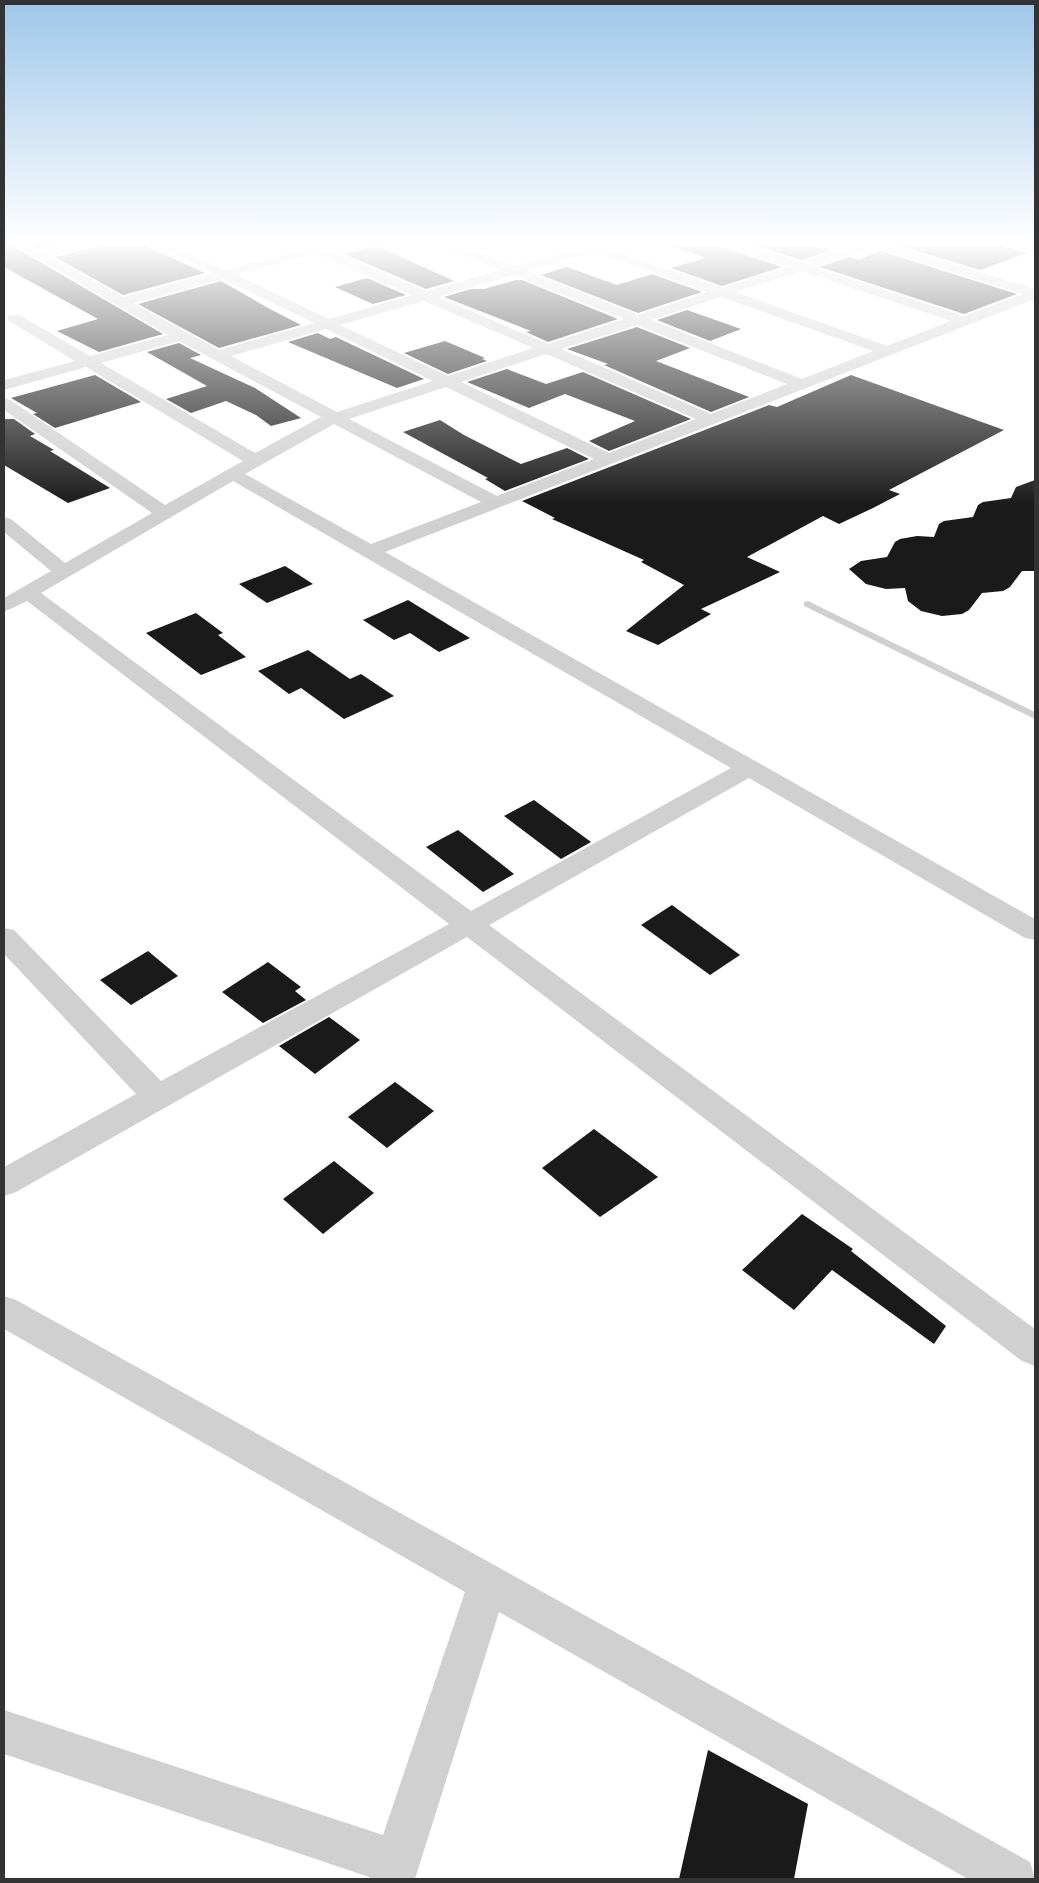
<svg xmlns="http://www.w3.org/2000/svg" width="1039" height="1883" font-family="Raleway,sans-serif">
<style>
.building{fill:#1a1a1a}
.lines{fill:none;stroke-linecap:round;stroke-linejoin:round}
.service{fill:#d0d0d0;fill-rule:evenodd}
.minor{fill:#d0d0d0;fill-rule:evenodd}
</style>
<rect width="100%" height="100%" fill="#fff"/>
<g class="building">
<path d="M30,241H71L40,248L28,242Z"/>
<path d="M103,241H147L150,248L205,273L123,295L55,257L100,246Z"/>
<path d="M666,241H716L718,246L782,267L722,286L671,268L705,258L665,244Z"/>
<path d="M743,241H791L829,251L801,260Z"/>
<path d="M907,241H1000L1002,246L1027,253L980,270L897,245Z"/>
<path d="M11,245L163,334L99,352L57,331L98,319L4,267V246Z"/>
<path d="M377,246L454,281L426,289L344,254Z"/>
<path d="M880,251L1017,294L964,314L820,267L849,257L859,260Z"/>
<path d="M567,267L617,285L652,274L702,292L638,313L541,275Z"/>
<path d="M367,278L406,295L373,304L335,287Z"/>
<path d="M516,280H522L618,319L548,342L526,332L531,331L444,297L471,289H484Z"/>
<path d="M221,281L268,308L301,325L219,348L138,304Z"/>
<path d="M687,310L741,329L710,341L657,320Z"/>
<path d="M637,327L690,348L656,361L749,397L711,412L604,365L608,364L567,349Z"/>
<path d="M318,333L330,339L336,337L424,379L397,388L288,342Z"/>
<path d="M445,341L485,358L482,359L487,361L448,374L404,353Z"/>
<path d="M179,343L201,355L190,358L255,388L301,418L271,426L256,415L226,401L191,413L166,399L207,386L147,352Z"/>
<path d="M507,369L546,384L583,372L691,419L609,451L589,441L635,421L565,394L529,408L467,382Z"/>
<path d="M95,375L141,402L55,428L33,414L37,413L11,398Z"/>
<path d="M851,375L1004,430L889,490L900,494L873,508L839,524L823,516L747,557L780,572L701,609L711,614L658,645L626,631L684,585L641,562L644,560L552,519L555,518L522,501L769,405L777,407Z"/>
<path d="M4,419H14L35,434L30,436L54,450L50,451L110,488L68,503L4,465Z"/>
<path d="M440,420L464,435L521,464L567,448L589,459L505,491L485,479L488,478L403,432Z"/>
<path d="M1035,480V571H1022L1010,587L1003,591L982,593L969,610L962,614L942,616L921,611L908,601L905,588L886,589L866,584L849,569L861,561L887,557L895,542L900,539L917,536L934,537L939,524L944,521L973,517L978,505L983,502L1011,498L1016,487Z"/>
<path d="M285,566L313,584L267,603L239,584Z"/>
<path d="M408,600L470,638L439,652L410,633L394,640L363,620Z"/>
<path d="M196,613L223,633L218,635L246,657L201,675L146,633Z"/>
<path d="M308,650L350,679L361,674L394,696L344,719L301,688L289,694L258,671Z"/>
<path d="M534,800L591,842L561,859L504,816Z"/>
<path d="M458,830L514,874L483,892L426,847Z"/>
<path d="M672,905L740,955L710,975L641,925Z"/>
<path d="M148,951L178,976L131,1005L100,980Z"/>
<path d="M268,962L301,987L295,991L306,1000L263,1023L222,992Z"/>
<path d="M329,1017L360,1040L315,1074L279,1046Z"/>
<path d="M395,1082L434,1111L387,1148L348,1117Z"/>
<path d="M594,1129L658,1177L600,1217L542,1168Z"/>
<path d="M334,1161L374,1193L323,1234L283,1199Z"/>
<path d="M802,1214L853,1249L851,1251L946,1326L934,1344L832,1270L794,1310L742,1270Z"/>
<path d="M708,1750L808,1804L794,1879H679Z"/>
</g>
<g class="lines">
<path class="service" d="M808,601L1035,712V719L804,606V602Z"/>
<g class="minor">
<path d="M8,241H23L40,250L79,241H101L100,244L50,256L123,297L212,273L149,241H165L225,270L305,249L292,241H309L319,245L334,241H355L354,244L330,250L426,291L501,270L434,244L433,241H451L515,266L585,246L591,242L624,241L623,244L608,248L722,288L788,267L719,244L718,241H737L801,262L861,243L860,241H886L885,243L1035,289V299L385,552L1035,919V940L1025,938L749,778L489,925L1035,1329V1366L1022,1361L467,937L16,1192L4,1196V1167L136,1094L4,954V928L14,930L161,1081L449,924L27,601L4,612V598L51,571L4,532V517L11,519L65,563L152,513L4,410V398L10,400L165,505L243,461L86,367L4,390V380L75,361L9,321L7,318L9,315H19L90,356L168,335ZM873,247L1023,294L964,316L814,267ZM595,252L708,292L638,315L527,271ZM316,254L412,295L329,319L237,275ZM801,271L951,321L887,346L735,292ZM513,275L624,319L548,344L438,297ZM223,279L314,323L219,350L133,303ZM721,297L873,351L802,379L651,320ZM424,301L533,348L448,376L340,325ZM637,325L787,384L711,414L561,349ZM326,329L433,381L337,412L231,356ZM179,341L321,417L255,453L101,363ZM546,354L696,419L609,453L461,382ZM446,387L594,459L497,496L349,419ZM334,424L481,502L371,544L245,474ZM233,481L731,768L471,911L41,593Z"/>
<path d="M1002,241H1022L1035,245V253L1003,244Z"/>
<path d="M4,1296L16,1300L1030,1862L1035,1879H968L499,1612L415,1879H369V1877L4,1754V1710L383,1835L465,1592L4,1329Z"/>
</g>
</g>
<linearGradient id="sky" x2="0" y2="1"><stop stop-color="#9ec6ea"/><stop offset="0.48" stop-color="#fff"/><stop offset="1" stop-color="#fff" stop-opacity="0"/></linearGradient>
<rect width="1039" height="505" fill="url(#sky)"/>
<rect width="1039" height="1883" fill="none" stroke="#333333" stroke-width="10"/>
</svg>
